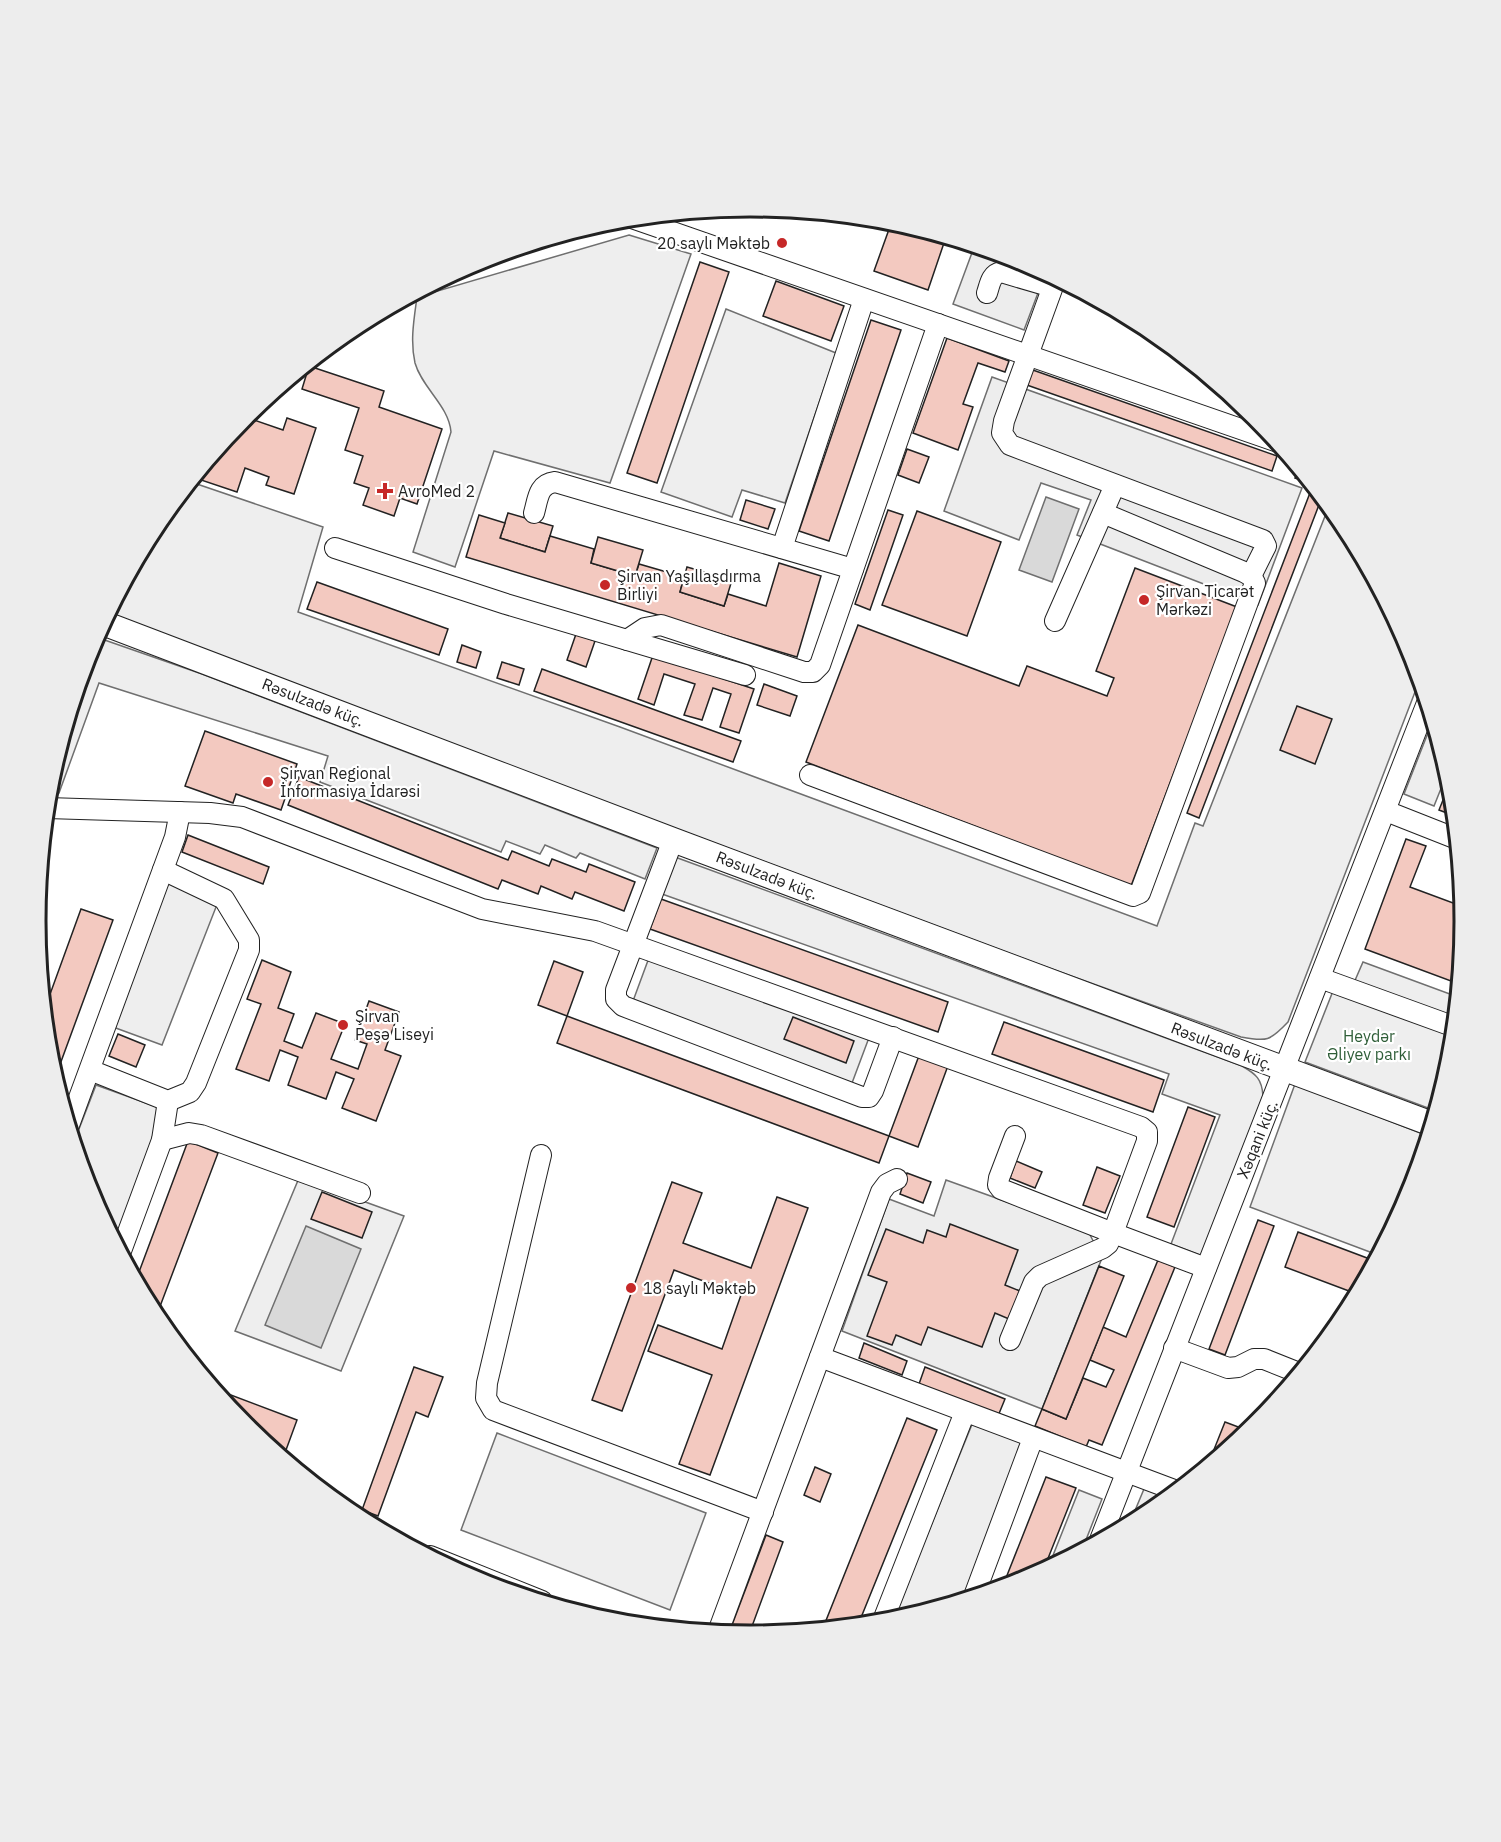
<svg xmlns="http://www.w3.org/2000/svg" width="1501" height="1842" font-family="'IBM Plex Sans',sans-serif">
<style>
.green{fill:#eee;stroke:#6f6f6f;stroke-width:1.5}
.parking{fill:#ededed;stroke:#6f6f6f;stroke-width:1.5}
.water{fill:#d9d9d9;stroke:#6f6f6f;stroke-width:1.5}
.building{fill:#f3c9c0;stroke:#222;stroke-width:1.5}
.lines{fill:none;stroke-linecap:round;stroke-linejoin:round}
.minor-casing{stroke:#222;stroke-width:22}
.major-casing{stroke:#222;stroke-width:26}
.minor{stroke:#fff;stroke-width:20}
.major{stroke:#fff;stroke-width:24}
.poi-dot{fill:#c62828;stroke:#fff;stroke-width:2}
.labels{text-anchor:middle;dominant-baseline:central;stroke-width:4.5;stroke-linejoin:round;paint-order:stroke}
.poi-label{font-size:16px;fill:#222;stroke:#fff;text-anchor:start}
.street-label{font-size:16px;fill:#222;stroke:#fff}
.park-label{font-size:16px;fill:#2f5e38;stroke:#fff}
.rim{fill:none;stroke:#222;stroke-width:3}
</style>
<rect width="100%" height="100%" fill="#fff"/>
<g class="green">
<path d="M629,235L691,254L610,483L494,451L455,567L413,552L451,432C449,406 422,388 415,363C410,341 414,319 417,297Z"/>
<path d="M726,309L836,353L785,503L742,490L732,517L661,492Z"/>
<path d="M191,482L323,527L298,612L620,727L1157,926L1195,823L1203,826L1329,506L1345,524L1411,648L1420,679L1288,1022C1270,1041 1267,1042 1241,1037L1038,964L107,616L157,524Z"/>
<path d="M96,637L202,674L657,848L645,879L580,853L576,858L545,845L540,854L506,841L501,852L320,782L328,756L99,683L59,793H49L50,781L91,647Z"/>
<path d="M1433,720L1448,771L1434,806L1404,794Z"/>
<path d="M675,857L1242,1066C1256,1074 1262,1079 1263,1096L1202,1256L1171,1244L1220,1115L1162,1094L1169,1074L662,894Z"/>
<path d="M167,880L218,902L162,1045L113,1027Z"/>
<path d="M650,955L870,1035L852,1083L633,1001Z"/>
<path d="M1363,962L1458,997L1455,1022L1353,985Z"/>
<path d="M1333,991L1454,1036L1451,1061L1436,1111L1305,1062Z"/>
<path d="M1295,1084L1428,1136L1410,1195L1378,1255L1250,1207Z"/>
<path d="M96,1085L160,1108L157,1129L116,1242L90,1194L74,1142Z"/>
<path d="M299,1178L404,1216L341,1371L235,1331Z"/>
<path d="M973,1422L1026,1442L966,1599L892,1621Z"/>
<path d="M497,1433L706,1513L670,1610L461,1530Z"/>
<path d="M1144,1489L1168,1498L1147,1515L1129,1525Z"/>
<path d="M1079,1490L1102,1499L1082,1550L1048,1568Z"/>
</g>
<g class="parking">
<path d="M973,250L1044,277L1024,330L953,304Z"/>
<path d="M992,377L1302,488L1258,605L1077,535L1091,500L1041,483L1019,540L944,511Z"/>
<path d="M946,1180L1088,1231L1102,1258L1042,1409L842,1331L889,1199L934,1216Z"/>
</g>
<g class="water">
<path d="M1046,497L1079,509L1052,582L1019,570Z"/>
<path d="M306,1226L361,1249L321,1348L265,1325Z"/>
</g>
<g class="building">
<path d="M892,221L946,237L928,290L874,271Z"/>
<path d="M974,246L1024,261L1045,272L1044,277L973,250Z"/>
<path d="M700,262L729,272L657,483L627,473Z"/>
<path d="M776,281L844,306L831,341L763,316Z"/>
<path d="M871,320L901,330L829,541L799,531Z"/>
<path d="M947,338L1009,361L1005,372L978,363L963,404L973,407L958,450L913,433Z"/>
<path d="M309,366L384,391L379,407L442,429L417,504L400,498L394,516L363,505L369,488L354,483L363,456L345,450L359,408L302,389Z"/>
<path d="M1030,369L1277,456L1272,471L1024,384Z"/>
<path d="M245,417L283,430L287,418L316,428L294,494L266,485L269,477L245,468L237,492L195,478Z"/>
<path d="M907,449L929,457L919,483L898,475Z"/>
<path d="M1299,468L1312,484L1295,478Z"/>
<path d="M1313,485L1322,497L1199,818L1187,813Z"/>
<path d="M746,500L775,509L768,529L740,520Z"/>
<path d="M888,510L903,515L870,610L855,604Z"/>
<path d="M917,511L1001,542L967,636L882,605Z"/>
<path d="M508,513L553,526L545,552L500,538Z"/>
<path d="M479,515L505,523L500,538L545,552L550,536L594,549L591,563L635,576L639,564L684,577L680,592L724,606L728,594L766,606L779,563L821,576L797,657L466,557Z"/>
<path d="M598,537L643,550L635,576L591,563Z"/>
<path d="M687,567L732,580L724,606L680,592Z"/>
<path d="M1135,568L1237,607L1131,886L806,762L858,625L1019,686L1027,666L1107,696L1114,678L1096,671Z"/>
<path d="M317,582L448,629L439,655L307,609Z"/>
<path d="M576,634L595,641L586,667L567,660Z"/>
<path d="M462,645L481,652L476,668L457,662Z"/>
<path d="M653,655L754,689L739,733L720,727L731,694L713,688L702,720L684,715L695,684L664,674L654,705L638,699Z"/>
<path d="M502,662L524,669L519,685L497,678Z"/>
<path d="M542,669L741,741L733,762L534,691Z"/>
<path d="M764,684L797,696L790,716L757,705Z"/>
<path d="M1297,706L1332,719L1315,764L1280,750Z"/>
<path d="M205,731L297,764L281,810L236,794L233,803L185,786Z"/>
<path d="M299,777L508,860L512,851L549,866L552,859L586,872L589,864L635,882L624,911L575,892L572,899L541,886L538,894L502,880L498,889L288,805Z"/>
<path d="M1451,780V782L1455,816L1439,810Z"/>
<path d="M188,835L269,867L263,884L182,852Z"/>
<path d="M1406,839L1426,846L1410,887L1464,907L1465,921L1459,984L1365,949Z"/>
<path d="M661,899L948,1002L938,1032L650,929Z"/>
<path d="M81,909L113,920L55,1078L50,1060L45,1008Z"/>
<path d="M262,960L291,972L278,1008L294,1014L284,1041L302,1048L316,1013L345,1024L331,1059L358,1069L367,1044L355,1040L369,1001L399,1012L385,1050L401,1056L376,1121L342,1108L354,1079L336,1072L326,1099L288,1085L298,1057L280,1050L269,1081L236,1069L261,1004L247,999Z"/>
<path d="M554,961L583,972L567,1016L538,1005Z"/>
<path d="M567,1016L889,1136L879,1163L557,1043Z"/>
<path d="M793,1017L854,1041L846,1063L784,1039Z"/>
<path d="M1004,1022L1164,1080L1153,1112L992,1054Z"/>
<path d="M118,1034L145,1045L136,1067L109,1056Z"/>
<path d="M920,1053L949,1063L918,1147L889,1136Z"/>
<path d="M1188,1107L1215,1117L1174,1227L1147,1217Z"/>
<path d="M188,1141L218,1153L156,1317L136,1280Z"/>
<path d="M1016,1161L1042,1172L1035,1188L1010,1178Z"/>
<path d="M1097,1167L1120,1176L1105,1213L1083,1205Z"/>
<path d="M907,1173L931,1182L923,1203L900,1194Z"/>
<path d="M672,1182L702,1193L683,1243L751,1268L777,1197L808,1208L710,1475L679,1464L712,1375L648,1351L658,1325L722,1349L741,1295L674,1270L622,1411L592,1400Z"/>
<path d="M322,1192L372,1212L362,1238L311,1219Z"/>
<path d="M1258,1220L1274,1226L1225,1355L1209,1349Z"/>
<path d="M950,1224L1018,1250L1005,1285L1020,1291L1009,1319L995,1313L982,1347L928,1327L921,1345L896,1335L892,1345L867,1336L887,1282L868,1275L886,1229L923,1243L927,1230L946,1237Z"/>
<path d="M1298,1232L1375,1261L1357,1294L1285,1267Z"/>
<path d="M1158,1260L1175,1267L1102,1445L1089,1440L1086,1447L1035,1426L1042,1409L1066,1419L1083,1378L1106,1387L1114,1370L1090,1360L1103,1327L1126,1337Z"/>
<path d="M1099,1266L1124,1276L1066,1419L1042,1409Z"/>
<path d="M864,1343L907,1361L902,1375L859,1358Z"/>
<path d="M414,1367L443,1377L428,1417L416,1412L378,1516L362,1510Z"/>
<path d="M925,1367L1005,1399L998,1416L919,1384Z"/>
<path d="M215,1389L297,1420L286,1450L264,1441L245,1426Z"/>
<path d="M907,1418L937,1430L858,1625L823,1628Z"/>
<path d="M1225,1422L1249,1431L1220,1455L1213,1452Z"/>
<path d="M815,1467L831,1474L820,1502L804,1495Z"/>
<path d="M1046,1477L1076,1488L1043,1571L1024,1581L1002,1588Z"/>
<path d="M1154,1499L1163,1502L1147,1515Z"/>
<path d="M766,1535L783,1542L751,1629L765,1634L750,1635L729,1633Z"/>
</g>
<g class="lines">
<g class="minor-casing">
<g id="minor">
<path d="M632,218L1278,442"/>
<path d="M1056,278L1004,421L1002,433L1010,445L1263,540L1266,546L1251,576"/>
<path d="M987,293C990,284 991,274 1001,272L1052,287"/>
<path d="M534,513C538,499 538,484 555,482L853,569"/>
<path d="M335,548L506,604L745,675"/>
<path d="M782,548L864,299"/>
<path d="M1055,621L1115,485"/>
<path d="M627,640L645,628L661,625L804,672H813L820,665L938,324"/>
<path d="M810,775L1133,896L1140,893L1255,583L1251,576L1244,572L1103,513"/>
<path d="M47,808L210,813L242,817L482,909L595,931L1141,1127L1147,1132V1141L1113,1233L1206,1268"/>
<path d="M1386,811L1457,839"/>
<path d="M673,840L616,990V999L623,1006L862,1097H869L873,1091L893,1037"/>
<path d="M1320,978L1455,1027"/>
<path d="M90,1070L168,1101L190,1092L196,1083L249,950V940L224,899L163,870"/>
<path d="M69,1125L175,837L180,812"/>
<path d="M162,1140L189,1133L201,1135L360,1193"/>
<path d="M541,1155L487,1383L486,1398L493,1410L763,1512"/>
<path d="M121,1251L162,1140L168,1101"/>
<path d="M1010,1340L1034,1282L1040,1276L1103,1248L1108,1244L1113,1233L1001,1189L998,1185L999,1178L1015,1136"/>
<path d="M1174,1348L1228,1368L1238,1367L1254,1359H1264L1299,1373"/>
<path d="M820,1357L1177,1491"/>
<path d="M1100,1540L1427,703"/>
<path d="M430,1556L542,1601"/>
<path d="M974,1596L1033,1438"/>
<path d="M882,1623L965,1412"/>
<path d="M718,1632L881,1192L887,1184L897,1179"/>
</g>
</g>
<g class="major-casing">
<path id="major" d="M103,623L673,840L1432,1124"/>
</g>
<use href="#minor" class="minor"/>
<use href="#major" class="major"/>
</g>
<g class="poi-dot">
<circle cx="782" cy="243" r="6"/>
<path d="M382 482h6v6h6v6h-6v6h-6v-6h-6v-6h6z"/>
<circle cx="605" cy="585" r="6"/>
<circle cx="1144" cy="600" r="6"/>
<circle cx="268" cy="782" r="6"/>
<circle cx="343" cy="1025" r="6"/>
<circle cx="631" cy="1288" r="6"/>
</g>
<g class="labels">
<g class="poi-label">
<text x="770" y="243" text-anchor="end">20 saylı Məktəb</text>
<text x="398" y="491">AvroMed 2</text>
<text x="617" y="576">Şirvan Yaşıllaşdırma<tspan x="617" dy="18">Birliyi</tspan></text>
<text x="1156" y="591">Şirvan Ticarət<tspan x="1156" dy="18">Mərkəzi</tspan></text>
<text x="280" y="773">Şirvan Regional<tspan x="280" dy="18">İnformasiya İdarəsi</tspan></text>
<text x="355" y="1016">Şirvan<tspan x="355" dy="18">Peşə Liseyi</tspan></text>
<text x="643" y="1288">18 saylı Məktəb</text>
</g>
<g class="street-label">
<text transform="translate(313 702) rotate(21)">Rəsulzadə küç.</text>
<text transform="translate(767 875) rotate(21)">Rəsulzadə küç.</text>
<text transform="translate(1222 1046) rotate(21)">Rəsulzadə küç.</text>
<text transform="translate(1257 1139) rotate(-68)">Xəqani küç.</text>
</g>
<g class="park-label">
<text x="1369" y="1036">Heydər<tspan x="1369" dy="18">Əliyev parkı</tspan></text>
</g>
</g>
<path d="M0 0H1501V1842H0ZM46 921a704 704 0 1 1 1408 0a704 704 0 1 1-1408 0Z" fill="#ededed" fill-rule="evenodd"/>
<path class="rim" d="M46 921a704 704 0 1 1 1408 0a704 704 0 1 1-1408 0Z"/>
</svg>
